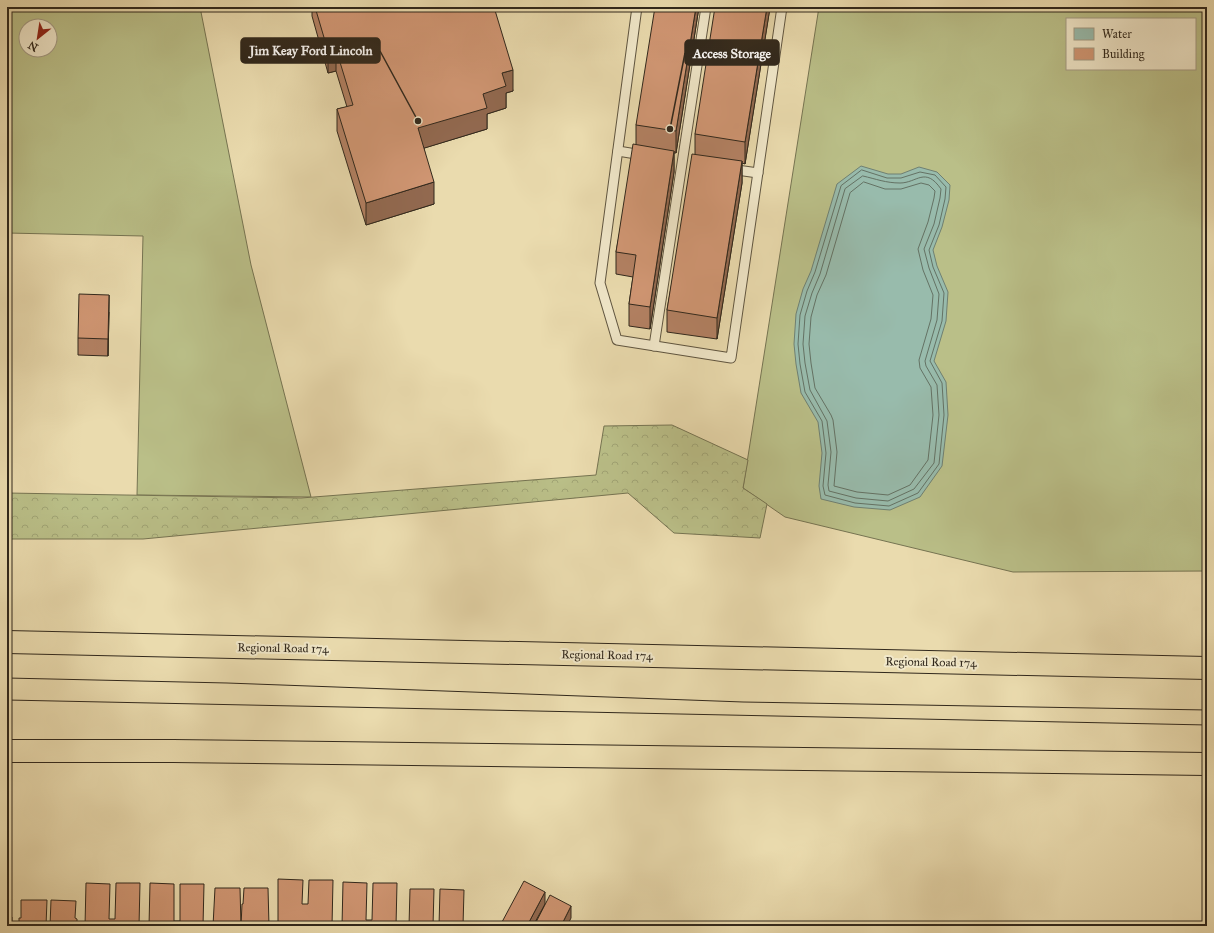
<svg xmlns="http://www.w3.org/2000/svg" width="1214" height="933" font-family="'IM FELL Great Primer',serif">
<style>
.grass{fill:#babf88;stroke:#767452;fill-rule:evenodd}
.forest{fill:url(#forest-crowns);stroke:#767452}
.water{fill:#98bbac;stroke:#6f8072}
.lines{fill:none;stroke-linecap:round;stroke-linejoin:round}
.shore{stroke:#647264;stroke-width:1}
.lane-casing{stroke:#5f5540;stroke-width:11}
.highway-casing{stroke:#31281c;stroke-width:24}
.lane{stroke:#f1e8ca;stroke-width:9}
.highway{stroke:#eadbae;stroke-width:22}
.tram{stroke:#31281c;stroke-width:1}
.wall{fill:#b38163;stroke:#31281c}
.shaded-wall{fill:#926950;stroke:#31281c}
.building{fill:#d09673;stroke:#31281c}
.labels{text-anchor:middle;dominant-baseline:central;stroke-width:4;stroke-linejoin:round;paint-order:stroke}
.street-label{font-size:12px;fill:#31281c;stroke:#f1e8ca}
.leader{fill:none;stroke:#31281c;stroke-width:1.5}
.callout-dot{fill:#31281c;stroke:#f1e8ca;stroke-width:1.5}
.callout{fill:#31281c;stroke:#31281c;stroke-width:1.5}
.callout-label{font-size:13px;text-anchor:middle;font-weight:bold;fill:#fff}
</style>
<defs>
<pattern id="forest-crowns" width="20" height="18" patternUnits="userSpaceOnUse"><rect width="20" height="18" fill="#babf88"/><path d="M2 6a3 3 0 1 1 6 0M12 15a3 3 0 1 1 6 0" fill="none" stroke="#a0a475"/></pattern>
</defs>
<rect width="100%" height="100%" fill="#eadbae"/>
<filter id="stains"><feTurbulence type="fractalNoise" baseFrequency=".005" numOctaves="4"/><feColorMatrix values="0 0 0 0 .2 0 0 0 0 .09 0 0 0 0 .02 0 0 0 .5 -.17"/></filter>
<radialGradient id="worn" r=".72"><stop offset=".6" stop-color="#630" stop-opacity="0"/><stop offset="1" stop-color="#630" stop-opacity=".3"/></radialGradient>
<g class="grass">
<path d="M12,7H200L251,265L311,497L137,495L143,236L7,233V11ZM26,26H50V50H26Z"/>
<path d="M819,7H1207V571L1013,572L785,517L743,488ZM1067,19H1195V69H1067Z"/>
</g>
<path class="forest" d="M672,425L748,460L743,488L767,504L760,538L674,533L628,493L143,539H7V493L301,498L596,475L604,426Z"/>
<path class="water" d="M861,166L888,174H901L919,167L937,172L950,185L949,200L942,227L933,250L937,266L948,292L946,321L934,361L946,382L948,415L942,466L920,497L890,510L854,507L821,499L819,486L822,453L818,422L801,393L796,364L794,344L796,314L803,289L811,271L837,184Z"/>
<g class="lines">
<g class="shore">
<path d="M862,170L887,178H901L920,172L935,175L946,187L945,199L939,225L929,250L933,267L944,293L942,321L930,361L942,383L944,415L939,464L918,493L889,506L855,503L825,495L823,486L826,453L822,421L805,392L800,364L798,344L800,315L807,291L815,272L841,186Z"/>
<path d="M863,176C876,179 886,183 900,183C917,183 925,166 941,189L940,198L934,224L924,249L929,268L939,294L937,320L925,361L926,366L937,385L939,415L934,463L914,489L888,501L856,498L829,491L828,485L831,452L827,421L810,390L805,363L803,344L805,316L812,293L820,274L845,189Z"/>
<path d="M864,182L885,189H901L921,183L929,185L935,191L934,198L928,222L918,249L923,270L933,295L931,319L919,360L920,368L931,387L933,415L928,460L910,485L888,495L857,492L834,486L837,452L833,420L831,415L815,388L811,363L809,344L811,317L817,295L826,275L850,193Z"/>
</g>
<g class="lane-casing">
<g id="lane">
<path d="M637,7L600,283L617,340L731,358L782,7"/>
<path d="M618,151L642,155"/>
<path d="M730,169L758,173"/>
<path d="M654,346L706,7"/>
</g>
</g>
<g class="highway-casing">
<g id="highway">
<path d="M7,642L1207,668"/>
<path d="M7,751H173L1207,764"/>
</g>
</g>
<use href="#lane" class="lane"/>
<use href="#highway" class="highway"/>
<g class="tram">
<path d="M7,678L227,683L743,702L1207,710"/>
<path d="M7,700L1207,725"/>
</g>
</g>
<g class="wall">
<path d="M312,7H494L513,91L506,93V108L487,114V129L424,148L434,204L366,225L337,131V109L347,107L336,71L328,73L312,16Z"/>
<path d="M699,7L676,153H674V172L650,329L629,326V304L633,277L616,274V252L636,145V125Z"/>
<path d="M770,7L745,164L742,163V183L717,339L667,332V310L695,154V134Z"/>
<path d="M109,312L108,356L78,355V338Z"/>
<path d="M545,904L533,926H502V922Z"/>
</g>
<g class="shaded-wall">
<path d="M696,7H699L676,153V131Z"/>
<path d="M767,7H770V8L745,164V142Z"/>
<path d="M336,49V71L328,73V51Z"/>
<path d="M513,70V91L506,93V108L487,114V129L418,150V128L483,94L502,73Z"/>
<path d="M674,151V172L650,329V307Z"/>
<path d="M742,161V183L717,339V318Z"/>
<path d="M434,182V204L366,225V203Z"/>
<path d="M109,295V312L108,356V339Z"/>
<path d="M545,892V904L533,926H528V924Z"/>
<path d="M571,906V918L567,926H561Z"/>
</g>
<g class="building">
<path d="M315,7H494L513,70L502,73L506,86L483,94L487,108L418,128L434,182L366,203L337,109L353,105L336,49L328,51Z"/>
<path d="M655,7H696L676,131L636,125Z"/>
<path d="M715,7H767L745,142L695,134Z"/>
<path d="M633,144L674,151L650,307L629,304L636,255L616,252Z"/>
<path d="M692,154L742,161L717,318L667,310Z"/>
<path d="M79,294L109,295L108,339L78,338Z"/>
<path d="M278,879L303,880L302,904H308L309,880H333L332,926H278Z"/>
<path d="M524,881L545,892L528,924L532,926H509L502,922Z"/>
<path d="M343,882L367,883L366,920H372L373,883H397L396,926H342Z"/>
<path d="M86,883L110,884L109,919H115L116,883H140L139,926H85Z"/>
<path d="M150,883L174,884V921H180V884H204L203,926H149Z"/>
<path d="M215,888H240L241,926H213Z"/>
<path d="M244,888H268L269,926H241L242,904H243Z"/>
<path d="M410,889H434L433,926H409Z"/>
<path d="M440,889L464,890L463,926H439Z"/>
<path d="M550,895L571,906L561,926H534Z"/>
<path d="M7,898H11V917H12V926H7Z"/>
<path d="M21,900H47L46,926H19V918H21Z"/>
<path d="M51,900L76,901L75,918L77,919V926H50Z"/>
</g>
<g class="labels">
<g class="street-label">
<text transform="translate(283 648) rotate(1)">Regional Road 174</text>
<text transform="translate(607 655) rotate(1)">Regional Road 174</text>
<text transform="translate(931 662) rotate(1)">Regional Road 174</text>
</g>
</g>
<path class="leader" d="M418 121L380 51M670 129L685 53"/>
<g class="callout-dot">
<circle cx="418" cy="121" r="4"/>
<circle cx="670" cy="129" r="4"/>
</g>
<g class="callout">
<rect x="241" y="38" width="139" height="25" rx="4"/>
<rect x="685" y="40" width="94" height="25" rx="4"/>
</g>
<g class="callout-label">
<text x="311" y="55">Jim Keay Ford Lincoln</text>
<text x="732" y="58">Access Storage</text>
</g>
<rect width="1214" height="933" fill="none" stroke="#eadbae" stroke-width="24"/>
<rect x="8" y="8" width="1198" height="917" fill="none" stroke="#31281c" stroke-width="2"/>
<rect x="12" y="12" width="1190" height="909" fill="none" stroke="#31281c"/>
<rect x="1066" y="18" width="130" height="52" fill="#f1e8ca" stroke="#a49b84"/>
<rect x="1074" y="28" width="20" height="12" fill="#98bbac" stroke="#a49b84"/>
<text x="1102" y="38" font-size="12" fill="#31281c">Water</text>
<rect x="1074" y="48" width="20" height="12" fill="#d09673" stroke="#a49b84"/>
<text x="1102" y="58" font-size="12" fill="#31281c">Building</text>
<g transform="translate(38 38) rotate(210)"><circle r="19" fill="#f1e8ca" stroke="#a49b84"/>
<path d="M0-3L7 15L0 10L-7 15Z" fill="#8f2418"/>
<text y="-6" font-size="11" font-weight="bold" text-anchor="middle" fill="#31281c">N</text>
</g>
<rect width="100%" height="100%" filter="url(#stains)"/>
<rect width="100%" height="100%" fill="url(#worn)"/>
</svg>
